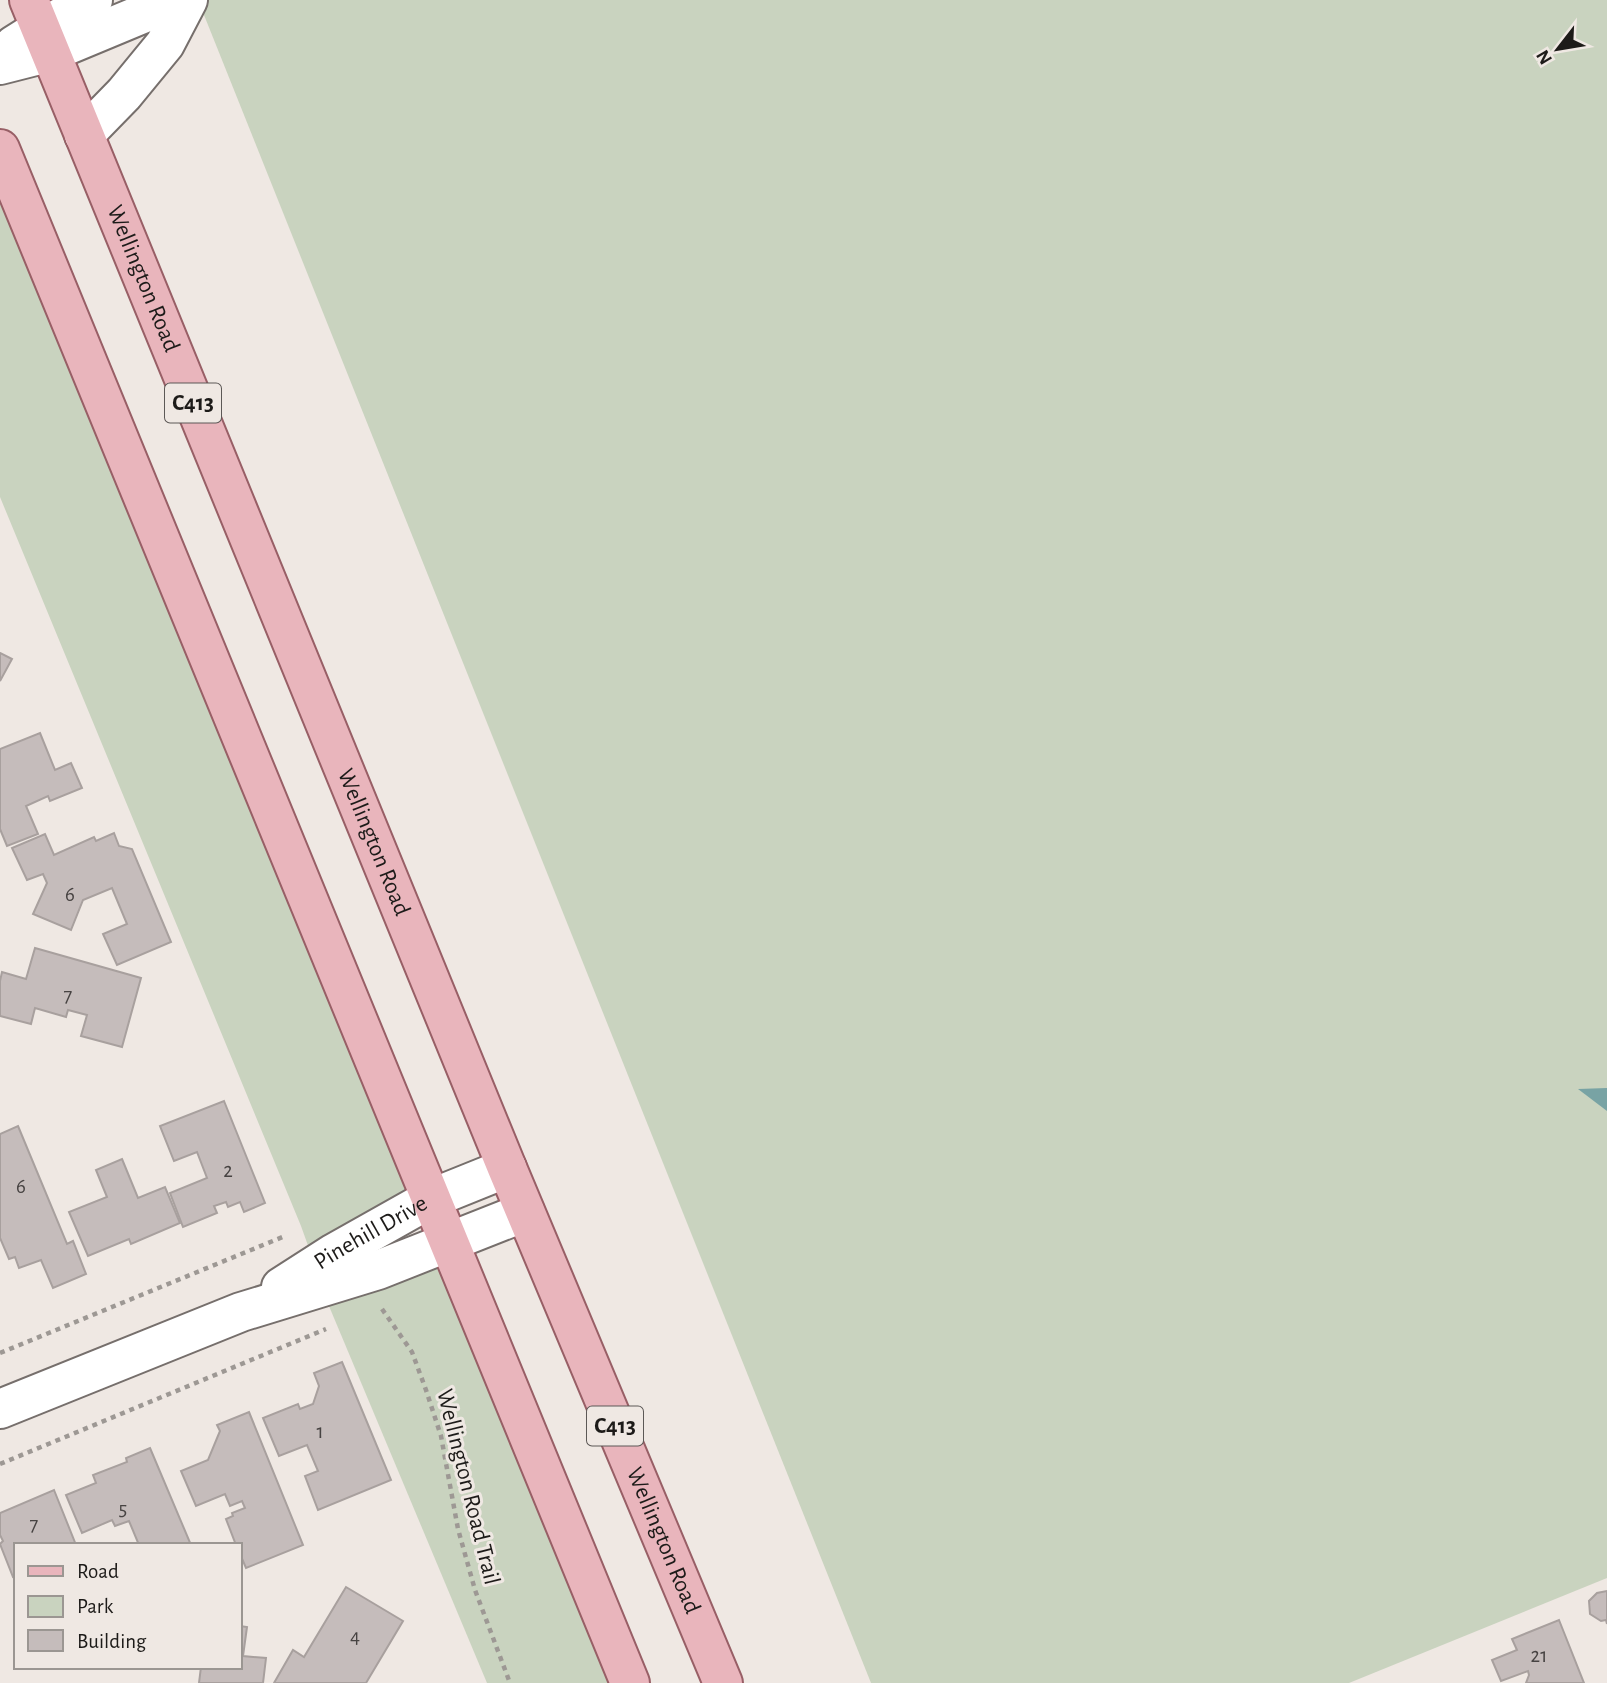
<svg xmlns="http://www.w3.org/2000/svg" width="1607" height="1683" font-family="'Alegreya Sans',sans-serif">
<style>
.green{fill:#c9d3bf}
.water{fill:#78a3a4}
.building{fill:#c5bcbb;stroke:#a8a09e;stroke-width:2}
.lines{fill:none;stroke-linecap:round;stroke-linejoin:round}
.minor-casing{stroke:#766f6c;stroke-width:42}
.primary-casing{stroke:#985f66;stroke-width:42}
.path{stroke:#9d9894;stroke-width:4.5;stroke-dasharray:5 5;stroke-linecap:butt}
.minor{stroke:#fff;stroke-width:38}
.primary{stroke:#e9b5bc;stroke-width:38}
.labels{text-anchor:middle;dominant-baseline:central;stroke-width:6;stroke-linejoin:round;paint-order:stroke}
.number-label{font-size:21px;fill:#474342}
.shield{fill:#efe8e3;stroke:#5c5856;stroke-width:2}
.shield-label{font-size:23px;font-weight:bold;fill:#1d1b19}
.street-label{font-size:24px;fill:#1d1b19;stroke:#efe8e3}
</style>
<rect width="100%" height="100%" fill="#efe8e3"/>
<g class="green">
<path d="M198,0H1607V1578L1349,1683H871Z"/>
<path d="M0,149L430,1199L320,1279L301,1226L0,497Z"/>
<path d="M448,1241L630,1683H487L321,1287Z"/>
</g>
<path class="water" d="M1607,1088V1111L1578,1089Z"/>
<g class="building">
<path d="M0,653L12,659L0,681Z"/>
<path d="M40,733L55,770L71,763L82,788L50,801L48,796L26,806L38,834L7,846L0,829V749Z"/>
<path d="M114,833L119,846L132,849L171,942L117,965L103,934L127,924L112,888L83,900L71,930L33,914L47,883L43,874L27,880L12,848L45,834L54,855L94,837L96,841Z"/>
<path d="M35,948L141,978L122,1047L81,1036L87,1015L68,1010L66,1017L35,1008L31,1024L0,1016V981L2,972L26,979Z"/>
<path d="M224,1101L265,1203L244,1212L240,1202L228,1207L226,1202L214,1206L217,1213L183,1227L170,1193L207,1178L197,1152L174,1161L160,1126Z"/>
<path d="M18,1126L67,1244L73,1241L86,1274L53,1288L41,1260L19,1268L15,1257L9,1259L0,1238V1134Z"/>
<path d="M122,1159L138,1198L165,1187L180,1223L131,1244L129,1239L88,1256L69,1212L107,1197L96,1170Z"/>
<path d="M342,1362L391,1480L318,1510L305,1476L318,1471L307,1445L279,1456L263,1418L298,1404L300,1409L313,1404L319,1386L314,1373Z"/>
<path d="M249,1412L303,1545L246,1568L240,1554V1545H236L226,1519L233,1516L232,1513L245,1508L242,1501L230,1506L225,1494L196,1506L181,1471L208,1460L220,1431L217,1425Z"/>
<path d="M150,1448L191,1545H139L129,1521L115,1526L112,1520L82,1533L66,1495L96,1483L93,1475L127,1462L126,1458Z"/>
<path d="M54,1490L76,1545H16V1576L13,1577L0,1544L3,1541L0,1535V1513Z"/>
<path d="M346,1587L403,1621L366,1683H274L293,1650L304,1657Z"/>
<path d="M1607,1591V1624L1606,1620L1601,1621L1590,1614L1589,1601L1597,1593Z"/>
<path d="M1559,1620L1584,1683H1526L1529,1675L1528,1671L1501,1681L1492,1660L1517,1650L1512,1639Z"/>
<path d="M240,1626L247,1627L243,1656L266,1658L263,1683H199L201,1667H240Z"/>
</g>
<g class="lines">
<g class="minor-casing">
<g id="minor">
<path d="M14,45L41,28L93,0"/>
<path d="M0,65L51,52L176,0"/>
<path d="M84,135L124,94L165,44L188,0"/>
<path id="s1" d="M281,1287L334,1253L430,1199L507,1168"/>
<path d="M0,1409L241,1312L378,1270L525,1212"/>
</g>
</g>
<g class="primary-casing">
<g id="primary">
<path id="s2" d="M29,0L507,1168L723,1683"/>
<path d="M0,149L630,1683"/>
</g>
</g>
<g class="path">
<path d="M382,1309L412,1352L426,1390L441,1436L458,1529L475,1590L510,1683"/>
<path d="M0,1353L285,1236"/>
<path d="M0,1464L326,1329"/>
</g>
<use href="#minor" class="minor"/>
<use href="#primary" class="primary"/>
</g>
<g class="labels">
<g class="number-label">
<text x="70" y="894">6</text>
<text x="68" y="995">7</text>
<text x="228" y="1170">2</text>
<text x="21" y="1186">6</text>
<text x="320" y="1431">1</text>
<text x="123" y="1508">5</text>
<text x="34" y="1524">7</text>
<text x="355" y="1636">4</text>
<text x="1539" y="1655">21</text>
</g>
<g class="shield">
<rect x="165" y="383.5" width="56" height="39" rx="5"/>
<rect x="587" y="1406.5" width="56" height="39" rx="5"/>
</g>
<g class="shield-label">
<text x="193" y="403">C413</text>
<text x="615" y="1426">C413</text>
</g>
<g class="street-label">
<text stroke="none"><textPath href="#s2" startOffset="301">Wellington Road</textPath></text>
<text stroke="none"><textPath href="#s2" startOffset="910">Wellington Road</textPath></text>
<text stroke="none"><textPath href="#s1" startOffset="105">Pinehill Drive</textPath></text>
<text transform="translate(468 1487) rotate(76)">Wellington Road Trail</text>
<text stroke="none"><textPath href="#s2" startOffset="1666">Wellington Road</textPath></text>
</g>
</g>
<rect x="14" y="1543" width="228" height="126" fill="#efe8e3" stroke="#9b9692" stroke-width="2"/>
<rect x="28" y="1566" width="35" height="10" fill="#e9b5bc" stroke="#9b9692" stroke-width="2"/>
<text x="77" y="1578" font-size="21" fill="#1d1b19">Road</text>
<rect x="28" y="1596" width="35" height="21" fill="#c9d3bf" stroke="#9b9692" stroke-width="2"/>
<text x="77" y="1613" font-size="21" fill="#1d1b19">Park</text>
<rect x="28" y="1630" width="35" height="21" fill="#c5bcbb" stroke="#9b9692" stroke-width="2"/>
<text x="77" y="1648" font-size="21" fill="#1d1b19">Building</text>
<g transform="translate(1558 49) rotate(239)" stroke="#efe8e3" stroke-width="5" paint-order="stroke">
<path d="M0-5L12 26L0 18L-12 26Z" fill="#1d1b19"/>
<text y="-10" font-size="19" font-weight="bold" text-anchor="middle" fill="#1d1b19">N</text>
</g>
</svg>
